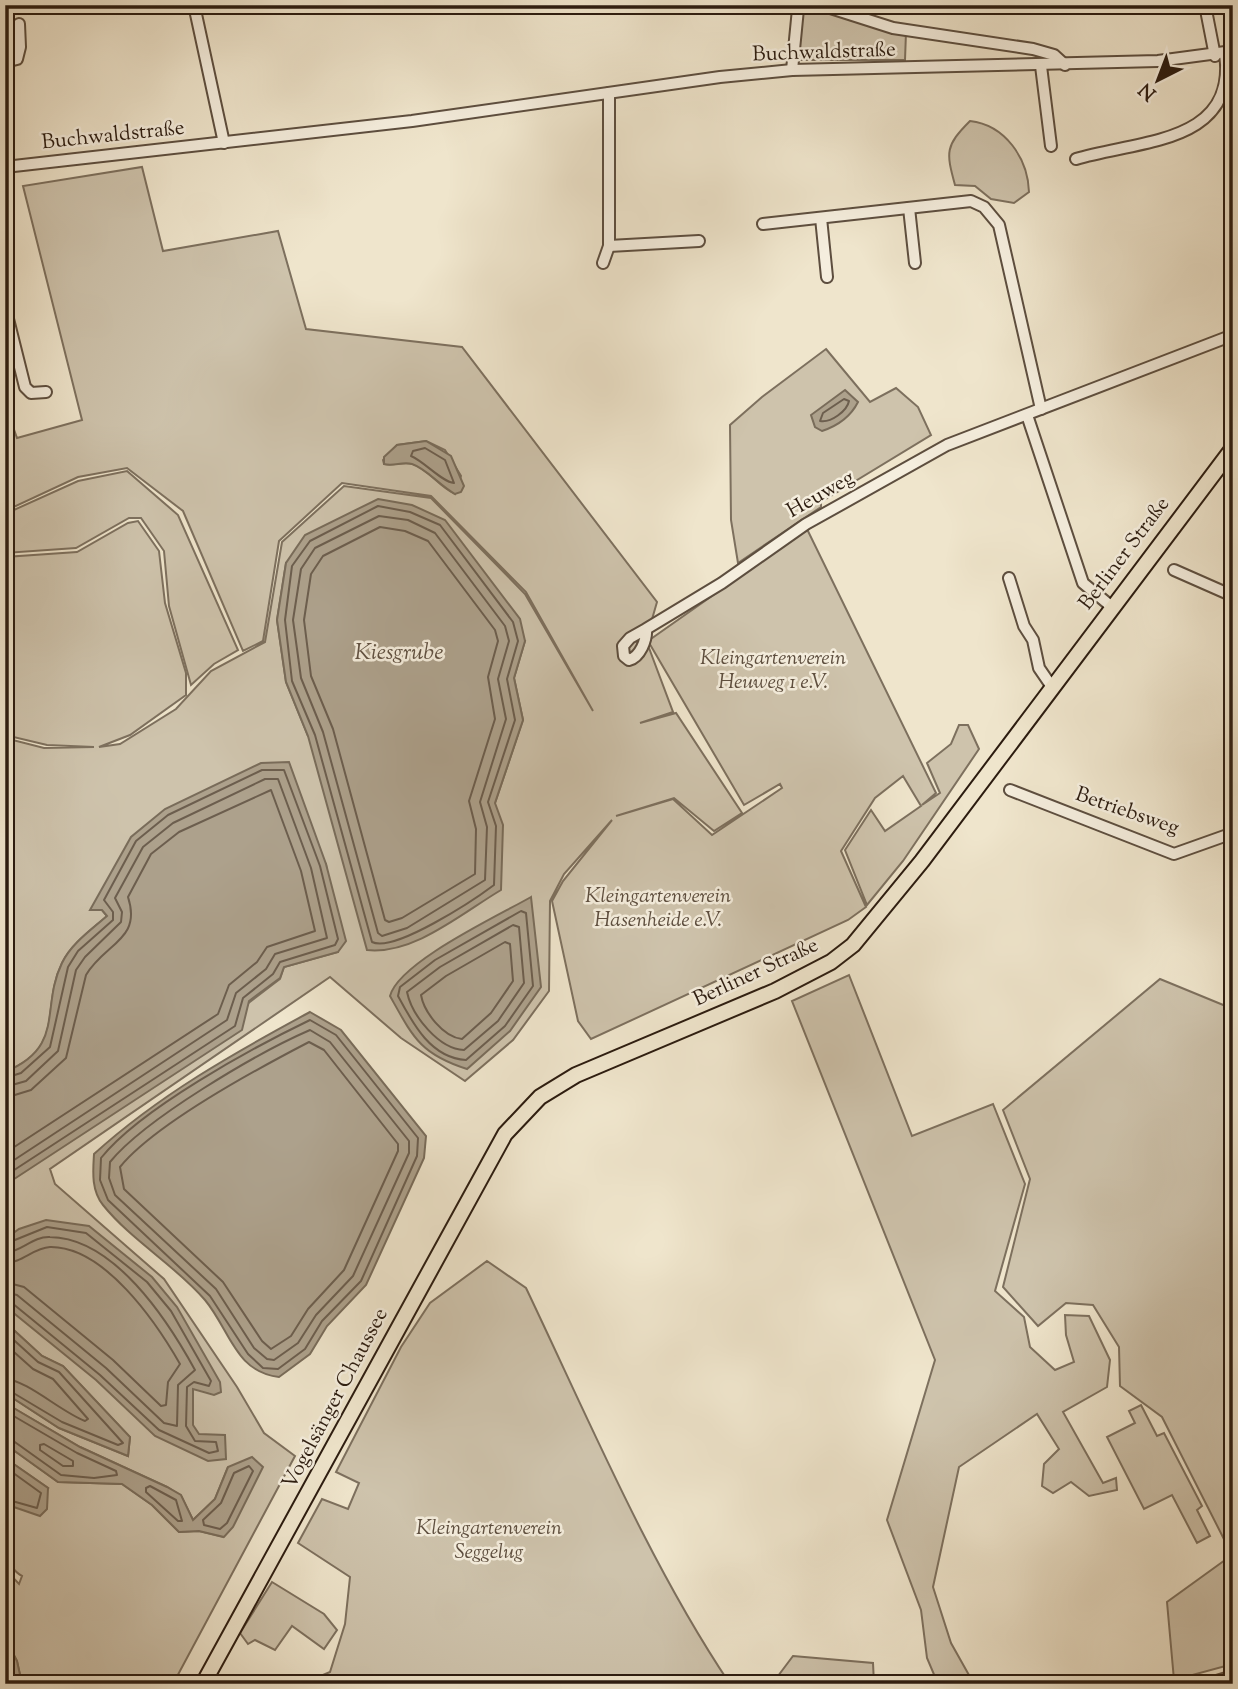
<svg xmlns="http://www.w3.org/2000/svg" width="1238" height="1689" font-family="'Sorts Mill Goudy',serif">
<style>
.green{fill:#cec3ac;stroke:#7d705e;stroke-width:2;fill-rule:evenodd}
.water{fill:#ada18c;stroke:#796c5a;stroke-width:2}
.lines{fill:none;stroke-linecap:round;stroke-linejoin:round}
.shore{stroke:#6c5e4e;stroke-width:2}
.minor-casing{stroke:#5d4e3f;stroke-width:14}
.major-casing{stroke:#2c1c10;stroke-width:18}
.minor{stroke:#f5eede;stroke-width:10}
.major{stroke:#efe5cc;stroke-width:14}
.labels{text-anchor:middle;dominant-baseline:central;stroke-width:5;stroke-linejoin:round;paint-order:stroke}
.street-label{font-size:21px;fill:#2c1c10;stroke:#f5eede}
.park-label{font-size:21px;font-style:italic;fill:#5d4e3f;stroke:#f5eede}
.water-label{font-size:23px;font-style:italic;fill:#605142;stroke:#f5eede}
</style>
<rect width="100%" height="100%" fill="#efe5cc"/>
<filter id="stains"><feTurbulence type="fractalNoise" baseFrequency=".00286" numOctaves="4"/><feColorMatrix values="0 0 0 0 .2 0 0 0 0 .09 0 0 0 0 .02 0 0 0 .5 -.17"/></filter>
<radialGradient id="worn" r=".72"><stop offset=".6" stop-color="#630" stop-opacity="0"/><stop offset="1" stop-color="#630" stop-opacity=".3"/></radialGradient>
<g class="green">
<path d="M811,6L906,32L905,60H792L803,7Z"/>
<path d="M970,121C1005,125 1028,158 1029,192L1014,203L991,199L975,186L955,185C946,152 945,146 970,121Z"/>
<path d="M142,167L163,251L278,231L306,329L462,347L657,602L646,640L673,712L640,723L676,713L742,813L714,831L674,798L616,816L673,799L712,835L782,788L780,784L744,805L648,641L807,529L936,793L922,805L940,793L927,763L951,744L959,725H968L979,749L903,861L867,905L845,850L871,810L885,831L921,806L903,776L875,798L841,851L866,907L848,920L591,1039L578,1021L552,901L563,881L612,820L564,874L550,901L549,991L513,1040L465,1081L401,1038L330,977L50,1169L55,1184L164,1279L237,1387L264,1433L295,1456L173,1684H22L17,1661L5,1638V1569L19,1584L22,1576C0,1564 5,1528 5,1504L11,1509L48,1488L5,1458V1444L58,1482L122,1484L152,1505L179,1532L199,1531L223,1537L228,1467L215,1499L193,1520L181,1496L167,1487L80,1447L5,1403V1393L59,1428L128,1456L130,1437L63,1366L42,1356L5,1322V1185L69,1140L280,979L284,967L338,952L326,864L91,910H102L107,916C91,930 72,943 62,963C40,1008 67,1047 5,1072V738L44,748L94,747L47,745L5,735V557L77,552L128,523L138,521L159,551L165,603L186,673V695L130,735L99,747L120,744L176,709L211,671L265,642L282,542L344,486L431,498L525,594L593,711L526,592L431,496L342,483L279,541L263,641L243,651L183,511L127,468L78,477L5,511V404L17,438L82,420L23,186ZM426,441L445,450L461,476L455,494C438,486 428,469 413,464C403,461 394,466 384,464L383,460L397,445ZM286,563L525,641L514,678L523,720L495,803L308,736L286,682L277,620Z"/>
<path d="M826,349L870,402L896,388L918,407L931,435L821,502V507L738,563L731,520L730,425L762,397Z"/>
<path d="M127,471L178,515L238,650L214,664L191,685L169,606L164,551L141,518H129L76,548L5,553V514L78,481Z"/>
<path d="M849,975L912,1136L993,1104L1025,1184L995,1291L1024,1317L1030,1347L1055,1370L1074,1362L1066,1335L1065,1315L1089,1316L1110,1360L1107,1387L1063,1412L1103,1483L1116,1478L1117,1490L1089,1496L1071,1482L1053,1493L1042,1486L1044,1464L1059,1449L1037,1414L959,1467L933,1587L951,1643L974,1684H938L927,1658L921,1610L887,1520L935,1360L792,1001Z"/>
<path d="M1160,979L1233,1009V1664L1174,1680L1167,1602L1232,1555L1162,1417L1120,1386L1119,1347L1093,1305L1066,1303L1038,1326L1003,1287L1030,1179L1003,1110Z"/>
<path d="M487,1261L526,1288C588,1418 650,1565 730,1684H302L330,1672L345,1624L350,1577L298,1543L322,1499L348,1509L359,1483L336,1472L401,1347L430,1303Z"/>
<path d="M1141,1405L1157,1436L1164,1433L1202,1506L1197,1510L1210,1536L1197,1543L1172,1495L1144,1509L1107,1437L1135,1423L1129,1411Z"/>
<path d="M272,1582L324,1614L337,1630L324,1649L292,1626L275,1650L255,1640L248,1644L240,1633Z"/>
<path d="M793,1656L873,1663L874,1684H772Z"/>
</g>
<g class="water">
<path d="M845,390L858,402C851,416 837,426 822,431L815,427L811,415Z"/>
<path d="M426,441L451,456L464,486L461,492L455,494C439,485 427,469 412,464C402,461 394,467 384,464V457L397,445Z"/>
<path d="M378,499L412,505L445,520L520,619L525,641L514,678L523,720L495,803L503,825L501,890C462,913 414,955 367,950L308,736L286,682L277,620L286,563L305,535Z"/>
<path d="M289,762L326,864L346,941L338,952L284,967L280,978L249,1001L242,1030L5,1185V1072C66,1047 40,1008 62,963C71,944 91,930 107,916L102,910H90L131,837L165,809L261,763Z"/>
<path d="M531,897L541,987L510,1031L467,1069C420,1054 413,1037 390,996C399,962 498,916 531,897Z"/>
<path d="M310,1012L341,1030L426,1136L424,1158L366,1285L327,1326L310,1354L279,1377C235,1372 230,1330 205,1300C175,1265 132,1241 103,1205C91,1190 93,1171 94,1154C159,1095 234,1053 310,1012Z"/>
<path d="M46,1220L89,1226L152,1277L177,1307L220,1382L221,1392L214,1395L193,1389V1425L199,1434L225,1435L226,1459L208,1461L155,1436L96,1380L5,1306V1239L19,1229Z"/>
<path d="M5,1322L42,1356L63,1366L130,1437L128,1456L59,1428L5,1393Z"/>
<path d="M5,1403L80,1447L167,1487L181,1495L193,1520L215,1499L228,1467L252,1457L263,1467L233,1527L224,1537L199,1531L179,1532L152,1505L122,1484L58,1482L5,1444Z"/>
<path d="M5,1458L48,1488L47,1509L40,1516L5,1504Z"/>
<path d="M5,1638L17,1661L22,1684H5Z"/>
</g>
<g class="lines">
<g class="shore">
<path d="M844,399L849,401C847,411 831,423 820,421L823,413Z"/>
<path d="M425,448L445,460L454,483C442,482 425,462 411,456L413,451Z"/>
<path d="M378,506L410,512L440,525L513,622L518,641L507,679L515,720L488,802L496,826L494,885C474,900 394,953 372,942L315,735L292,681L285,620L292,566L310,541Z"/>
<path d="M379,516L408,520L435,533L505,626L509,641L498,679L506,719L480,802L487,827L485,880L407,928L382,936L378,933L323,732L301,678L293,620L301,569L315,548Z"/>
<path d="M380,527L405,531L428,541L495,630L498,641L488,677L495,719L469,801L476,829L475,874L402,918L389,922L385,920L333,729L311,676L304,620L311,574L323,556Z"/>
<path d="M521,911L526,913L533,986L505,1026L466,1060C431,1058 413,1024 398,996L400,987L435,960Z"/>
<path d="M513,925L519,927L524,983L498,1021L464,1050C439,1049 412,1016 407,992L440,967Z"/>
<path d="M505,942L510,944L513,981L491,1013L462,1039C443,1037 424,1012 421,995L446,976Z"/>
<path d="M310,1020L336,1035L418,1138L417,1156L361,1281L322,1321L305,1349L278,1369L263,1368L248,1354L210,1296L108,1200L100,1180L101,1158C140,1109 252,1048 310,1020Z"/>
<path d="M310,1030L330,1042L409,1141V1153L353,1276L316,1315L298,1343L274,1360L267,1359L254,1348L216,1289L115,1195L109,1178L110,1162C145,1119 257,1053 310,1030Z"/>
<path d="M309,1042L324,1050L398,1144V1151L344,1270L308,1309L291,1336L271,1349L262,1341L223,1282L124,1189L120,1167C156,1123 257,1069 309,1042Z"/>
<path d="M5,1078L21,1073L50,1047L68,967L78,951L113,920V912L104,900L136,841L168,815L262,770H284L320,866L338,939L335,945L280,962L273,974L243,998L235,1026L5,1176"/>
<path d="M5,1087L26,1081L58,1051L76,970L85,957L121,922L122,912L115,898L143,847L173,823L265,779H278L311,868L327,938L275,954L266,969L236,993L227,1020L5,1166"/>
<path d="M5,1098L31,1090L66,1058L86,975C105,943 142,940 128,897L151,854L179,832L271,790L301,871L315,931L267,947L257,962L229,985L218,1014L5,1153"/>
<path d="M5,1244L47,1227L86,1233L147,1282L171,1311L211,1381L209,1386L194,1382L187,1387L186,1426L195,1441L216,1442L218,1451L209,1453L159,1430L100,1375L12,1303L5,1301"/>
<path d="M5,1253C21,1252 33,1236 50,1237C114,1238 167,1319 195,1370L178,1385L177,1426L164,1423L106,1368L17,1295L5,1292"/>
<path d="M5,1263C22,1263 33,1248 50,1247C104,1246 156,1322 180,1364L168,1382L166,1405L161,1406L113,1360L24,1287L5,1282"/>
<path d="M5,1332L38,1362L59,1372L123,1443L118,1445L62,1422L5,1388"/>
<path d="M5,1344L33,1369L53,1379L88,1419L85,1421C61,1412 27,1380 5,1379"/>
<path d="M5,1411L77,1453L116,1471L117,1475L94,1478L61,1475L12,1440L5,1439"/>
<path d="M44,1444L73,1461V1466H63L40,1450V1445Z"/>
<path d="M249,1466L253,1471L227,1523L220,1529L204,1525L203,1520L221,1503L234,1473Z"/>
<path d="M5,1467L41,1493L37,1508L5,1499"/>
<path d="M150,1486L176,1500L182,1521H178L146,1492V1488Z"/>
</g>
<g class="minor-casing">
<g id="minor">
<path d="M194,5L224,143"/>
<path d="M821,5L893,28L1033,49L1054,55L1065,65"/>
<path d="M1205,5L1215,56"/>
<path d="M5,62L17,59L20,47L19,24"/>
<path d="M1041,66L1051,146"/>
<path d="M792,70L798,9L802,5"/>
<path d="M609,93V246L699,241"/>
<path d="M1076,159C1137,140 1238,145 1225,53"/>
<path d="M5,167L412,121L720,77L792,70L1158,61L1233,51"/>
<path d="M909,208L915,263"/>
<path d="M821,218L827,277"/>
<path d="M763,224L971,201L984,207L999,225L1041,409"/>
<path d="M603,263L609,246"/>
<path d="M5,307L25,387L31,393L46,392"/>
<path d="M1027,415L1083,583L1112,607"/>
<path d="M1174,570L1233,596"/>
<path d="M1009,578L1024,626L1033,640L1039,668L1052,687"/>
<path d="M646,629L630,638L623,646L624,656L629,660C640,657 647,640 646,629L722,583L806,524L947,445L1233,335"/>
<path d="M1010,790L1174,854L1233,833"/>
<path d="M1207,1684L1233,1676"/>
</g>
</g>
<g class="major-casing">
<path id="major" d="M203,1684L505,1134L540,1097L576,1075L775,991L831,962L853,945L922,861L1233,448"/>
</g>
<use href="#minor" class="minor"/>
<use href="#major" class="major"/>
</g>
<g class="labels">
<g class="street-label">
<text transform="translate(824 53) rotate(-2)">Buchwaldstraße</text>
<text transform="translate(113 136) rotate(-6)">Buchwaldstraße</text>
<text transform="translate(821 495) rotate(-30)">Heuweg</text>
<text transform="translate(1125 554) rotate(-53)">Berliner Straße</text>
<text transform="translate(1127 812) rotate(19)">Betriebsweg</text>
<text transform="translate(756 973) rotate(-25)">Berliner Straße</text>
<text transform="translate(336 1399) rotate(-62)">Vogelsänger Chaussee</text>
</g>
<g class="park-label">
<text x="773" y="659">Kleingartenverein<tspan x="773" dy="24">Heuweg 1 e.V.</tspan></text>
<text x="658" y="897">Kleingartenverein<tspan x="658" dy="24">Hasenheide e.V.</tspan></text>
<text x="489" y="1529">Kleingartenverein<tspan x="489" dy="24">Seggelug</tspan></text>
</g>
<g class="water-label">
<text x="399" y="653">Kiesgrube</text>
</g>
</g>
<rect width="1238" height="1689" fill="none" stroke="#efe5cc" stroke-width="28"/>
<rect x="7" y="7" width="1224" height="1675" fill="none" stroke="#2c1c10" stroke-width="3.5"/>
<rect x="14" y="14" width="1210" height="1661" fill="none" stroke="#2c1c10" stroke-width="2"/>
<g transform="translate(1158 80) rotate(222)" stroke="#f5eede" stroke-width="5" paint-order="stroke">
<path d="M0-5L12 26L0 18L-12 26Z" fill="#2c1c10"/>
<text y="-10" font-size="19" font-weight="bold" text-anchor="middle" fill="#2c1c10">N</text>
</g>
<rect width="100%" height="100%" filter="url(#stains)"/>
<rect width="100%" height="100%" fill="url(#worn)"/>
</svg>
